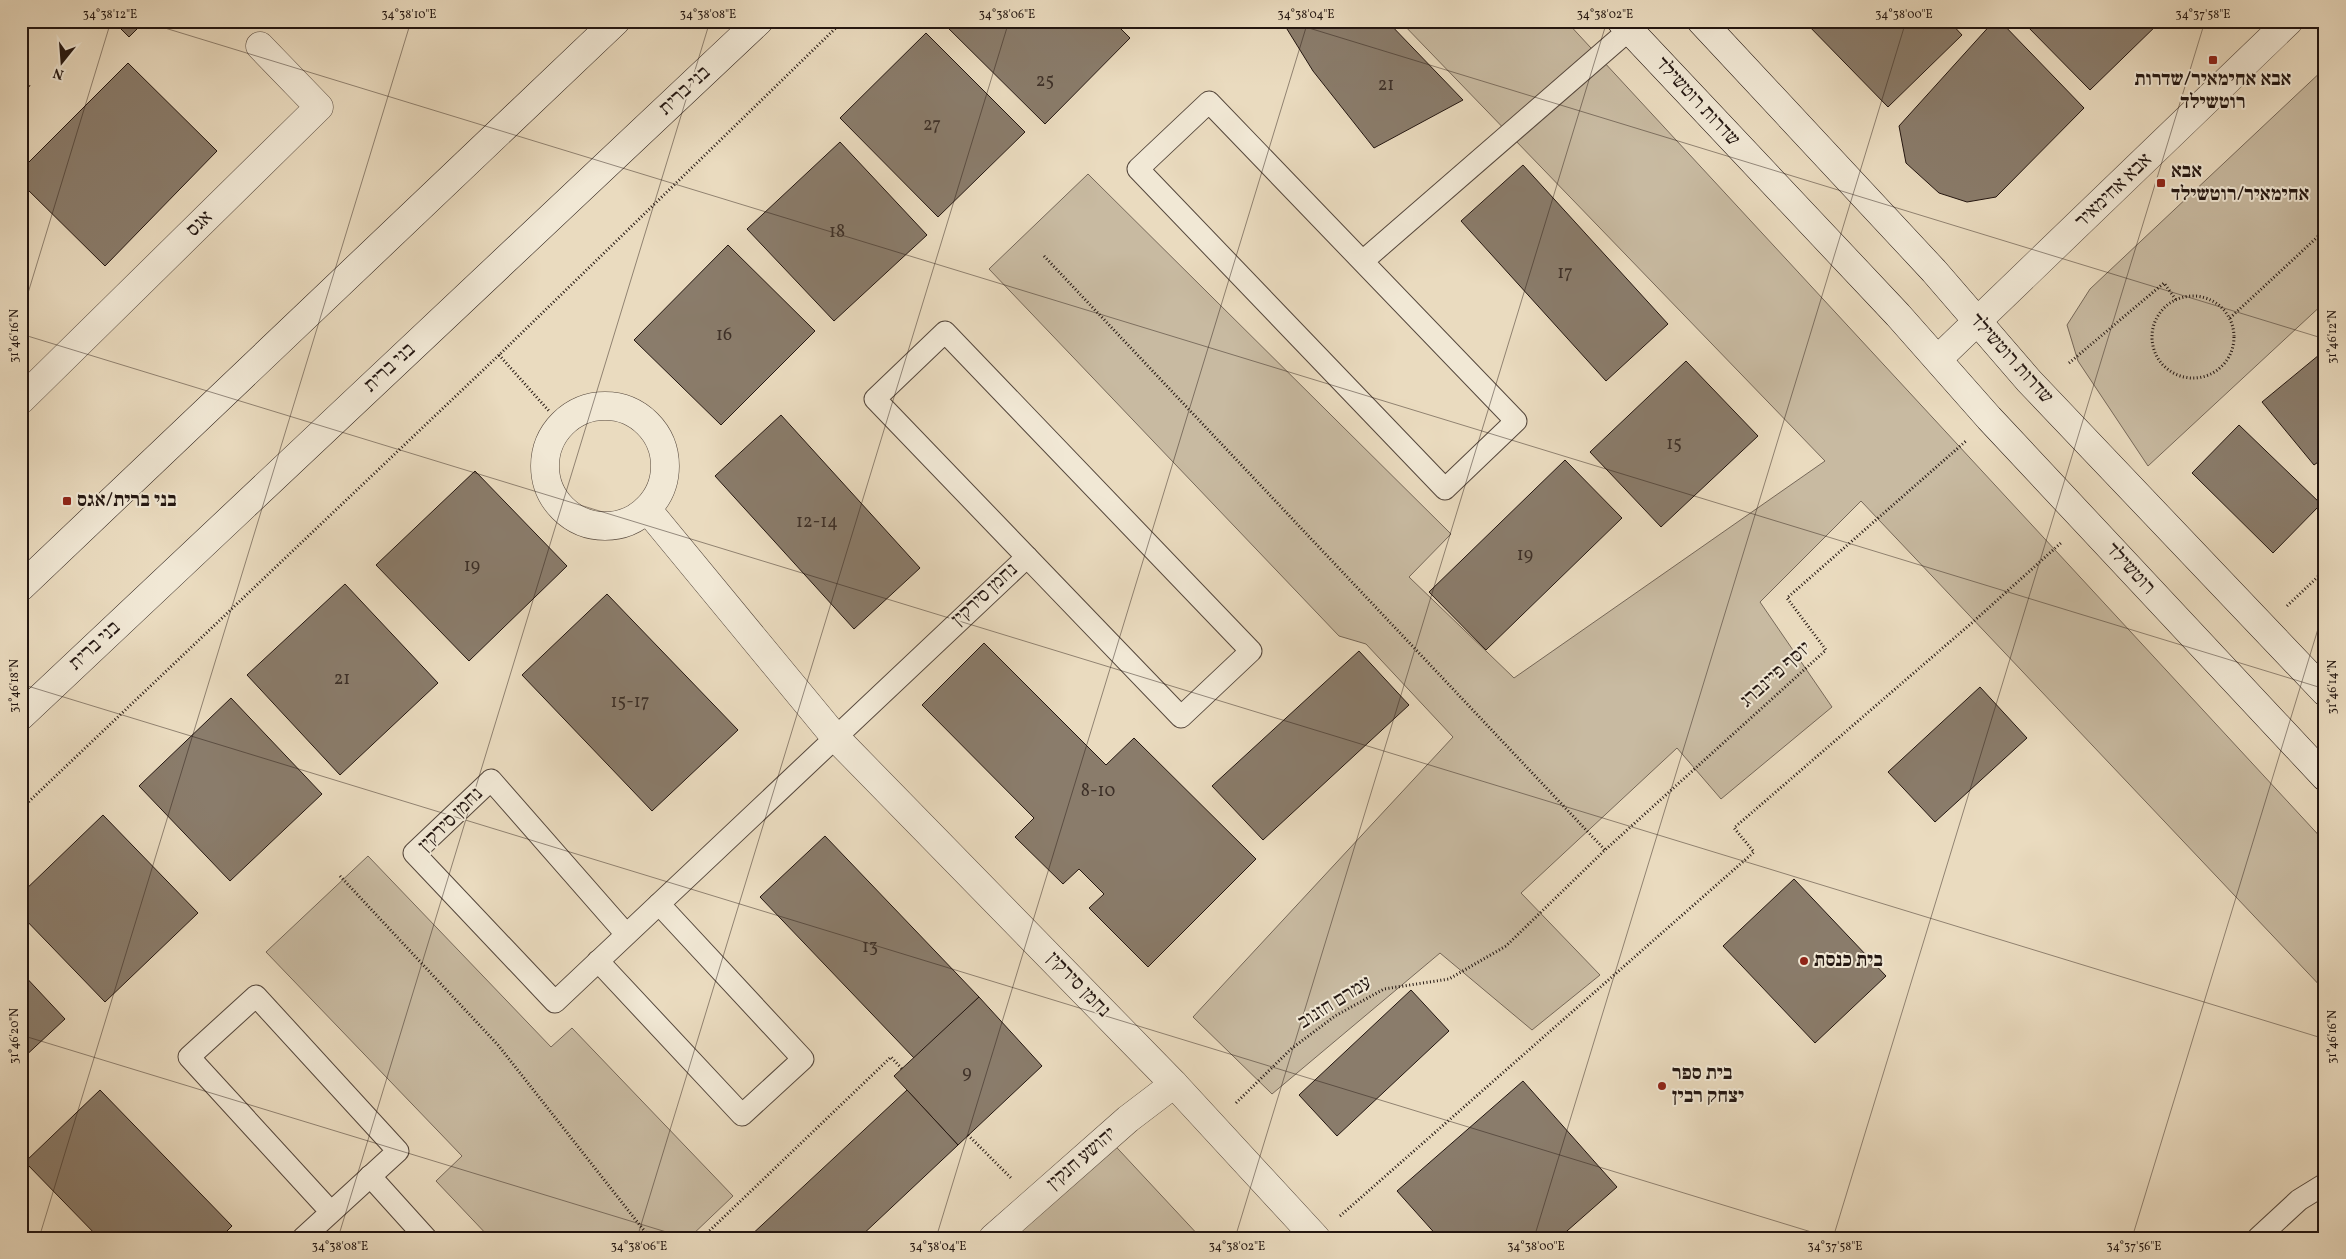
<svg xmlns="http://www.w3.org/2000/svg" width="2346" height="1259" font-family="Vollkorn,'Frank Ruhl Libre',serif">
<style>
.green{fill:#c8baa1;stroke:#766859}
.building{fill:#8a7c6b;stroke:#231611}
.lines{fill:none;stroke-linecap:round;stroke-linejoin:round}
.lane-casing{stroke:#55473c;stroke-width:23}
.street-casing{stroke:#55473c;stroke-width:29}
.secondary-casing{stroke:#231611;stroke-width:29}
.path{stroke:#231611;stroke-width:3;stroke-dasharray:1 2.5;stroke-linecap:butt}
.lane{stroke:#f1e8d5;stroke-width:21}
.street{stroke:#f1e8d5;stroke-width:28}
.secondary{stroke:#f1e8d5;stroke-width:28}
.ticks{fill:none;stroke:#231611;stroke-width:1;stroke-opacity:0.45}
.poi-dot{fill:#8f2418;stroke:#f1e8d5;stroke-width:2}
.labels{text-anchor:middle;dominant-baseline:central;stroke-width:4;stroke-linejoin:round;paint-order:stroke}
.number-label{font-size:18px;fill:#3d3028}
.poi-label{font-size:20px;font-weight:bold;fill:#231611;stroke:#f1e8d5;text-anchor:start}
.street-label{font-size:20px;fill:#231611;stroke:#f1e8d5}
.neatline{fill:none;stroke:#231611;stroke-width:2}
.ticks-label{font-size:12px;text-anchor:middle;fill:#231611}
</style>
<rect width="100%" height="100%" fill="#eadbbf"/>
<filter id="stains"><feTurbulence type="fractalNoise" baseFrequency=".004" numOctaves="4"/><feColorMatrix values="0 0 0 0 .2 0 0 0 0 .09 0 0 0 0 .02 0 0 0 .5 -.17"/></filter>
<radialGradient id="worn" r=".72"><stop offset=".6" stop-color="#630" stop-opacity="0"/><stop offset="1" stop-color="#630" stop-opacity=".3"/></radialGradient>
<g class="green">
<path d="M1400,21H1566L2325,842V991L1861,501L1760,602L1832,707L1721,799L1677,748L1521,893L1600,975L1532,1030L1440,953L1272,1094L1193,1017L1453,737L1366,644L1339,636L989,269L1088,174L1451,534L1409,577L1514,678L1825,461Z"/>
<path d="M2325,68V302L2148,466L2078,361L2067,325L2090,289Z"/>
<path d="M368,856L551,1047L572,1028L733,1196L689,1238H490L436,1181L462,1156L266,952Z"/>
<path d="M1106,1136L1201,1238H998Z"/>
</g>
<g class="building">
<path d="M113,21H145L129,37Z"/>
<path d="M945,21H1113L1130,38L1045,124L943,23Z"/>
<path d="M1282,21H1387L1463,100L1374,148L1313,71Z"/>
<path d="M1804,21H1949L1962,35L1888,107Z"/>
<path d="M1994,21H2000L2084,108L1996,197L1967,202L1939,193L1906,163L1899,126Z"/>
<path d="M2028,21H2161L2090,90L2025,24Z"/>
<path d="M926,33L1025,132L938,217L840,118Z"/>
<path d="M128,63L217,151L105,266L21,183V170Z"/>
<path d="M840,142L927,235L834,321L747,229Z"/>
<path d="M1523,165L1668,324L1606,381L1461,221Z"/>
<path d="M728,245L815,331L721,425L634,340Z"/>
<path d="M2325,350V457L2314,465L2262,402Z"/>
<path d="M1686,361L1758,436L1661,527L1590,452Z"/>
<path d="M781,415L920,568L854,629L715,476Z"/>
<path d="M2239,425L2321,504L2273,553L2192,473Z"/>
<path d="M1565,460L1622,518L1486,650L1429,592Z"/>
<path d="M475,471L567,566L469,661L376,565Z"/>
<path d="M345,584L438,683L340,775L247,675Z"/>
<path d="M607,594L738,730L652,811L522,675Z"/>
<path d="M984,643L1106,765L1134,738L1256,859L1148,967L1089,908L1104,894L1079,869L1063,884L1015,837L1034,818L922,705Z"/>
<path d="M1359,651L1409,705L1263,840L1212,786Z"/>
<path d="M1980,687L2027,738L1935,822L1888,772Z"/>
<path d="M231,698L322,794L230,881L139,786Z"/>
<path d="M103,815L198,913L105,1002L21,915V894Z"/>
<path d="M825,836L979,997L915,1059L760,897Z"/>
<path d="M1794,879L1886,976L1815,1043L1723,946Z"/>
<path d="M21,972L65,1019L21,1060Z"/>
<path d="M1411,990L1449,1031L1337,1136L1299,1095Z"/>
<path d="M979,997L1042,1066L958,1145L894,1076Z"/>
<path d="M1523,1081L1617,1187L1559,1238H1439L1397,1191Z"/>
<path d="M100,1090L232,1226L220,1238H99L25,1162Z"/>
<path d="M907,1090L958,1145L859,1238H748Z"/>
</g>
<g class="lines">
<g class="lane-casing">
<g id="lane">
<path d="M1209,102L1516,421L1445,489L1138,169Z"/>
<path d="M1363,261L1629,30"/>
<path d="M945,332L1251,651L1181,717L875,399Z"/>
<path d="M626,934L491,780L414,853L555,1002L1027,557"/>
<path d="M598,961L742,1115L803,1059L659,904"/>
<path d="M370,1176L426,1238"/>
<path d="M303,1238L398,1151L256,996L189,1057L331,1212"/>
<path d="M2258,1238L2299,1200L2325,1184"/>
</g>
</g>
<g class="street-casing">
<g id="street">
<path d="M1938,359L2289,21"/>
<path d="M21,400L319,107L260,46"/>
<circle cx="605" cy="466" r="60"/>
<path d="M647,509L835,737L1174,1084L1316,1238"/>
<path d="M993,1238L1128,1119L1174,1084"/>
</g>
</g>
<g class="secondary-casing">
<g id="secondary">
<path d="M1621,21L1898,315L1989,418L2325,777"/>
<path d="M1701,21L1934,271L2029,381L2325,692"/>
<path d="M21,587L616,21"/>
<path d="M21,716L759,21"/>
</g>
</g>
<g class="path">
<path d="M21,79L31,88"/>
<path d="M1044,256L1605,850"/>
<circle cx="2193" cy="337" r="41"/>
<path d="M2230,318L2325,230"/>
<path d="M499,355L549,411"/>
<path d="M2069,363L2164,283L2176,300"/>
<path d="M2287,606L2325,570"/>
<path d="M21,809L499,355L843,21"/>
<path d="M340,876L498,1045L650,1238"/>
<path d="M1236,1103L1291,1049L1335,1016L1384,989L1449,979L1506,946L1605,850L1826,650L1787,598L1966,441"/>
<path d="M968,1135L1012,1179"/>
<path d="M1340,1216L1754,852L1734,828L1974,621L2062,542"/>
<path d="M702,1238L891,1057L902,1069"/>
</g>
<use href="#lane" class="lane"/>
<use href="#street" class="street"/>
<use href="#secondary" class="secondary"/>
</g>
<path class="ticks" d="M142,21L2325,689M1286,21L2325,339M21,316L111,21M21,334L2325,1039M21,684L1831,1238M21,1035L686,1238M39,1238L411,21M338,1238L710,21M637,1238L1009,21M936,1238L1308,21M1235,1238L1607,21M1534,1238L1906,21M1833,1238L2205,21M2132,1238L2325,606"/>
<g class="poi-dot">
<rect x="2208" y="55" width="10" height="10" rx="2.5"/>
<rect x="2156" y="178" width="10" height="10" rx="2.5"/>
<rect x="62" y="496" width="10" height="10" rx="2.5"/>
<circle cx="1804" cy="961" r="5"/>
<circle cx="1662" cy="1086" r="5"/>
</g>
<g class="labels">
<g class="number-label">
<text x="1045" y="81">25</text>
<text x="1386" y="85">21</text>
<text x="932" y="125">27</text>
<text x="837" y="232">18</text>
<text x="1565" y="273">17</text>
<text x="724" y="335">16</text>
<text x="1674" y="444">15</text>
<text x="817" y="522">12-14</text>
<text x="1525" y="555">19</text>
<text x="472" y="566">19</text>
<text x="342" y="679">21</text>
<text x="630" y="702">15-17</text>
<text x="1098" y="791">8-10</text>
<text x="870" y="947">13</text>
<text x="967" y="1073">9</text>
</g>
<g class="poi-label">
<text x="2213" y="80" text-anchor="middle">אבא אחימאיר/שדרות<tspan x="2213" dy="23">רוטשילד</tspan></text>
<text x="2171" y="172">אבא<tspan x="2171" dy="23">אחימאיר/רוטשילד</tspan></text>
<text x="77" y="501">בני ברית/אגס</text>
<text x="1814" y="961">בית כנסת</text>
<text x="1672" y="1074">בית ספר<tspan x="1672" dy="23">יצחק רבין</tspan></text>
</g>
<g class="street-label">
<text transform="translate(685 91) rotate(-43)">בני ברית</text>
<text transform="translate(1697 102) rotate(47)">שדרות רוטשילד</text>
<text transform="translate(2114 191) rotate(-44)">אבא אחימאיר</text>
<text transform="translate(200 224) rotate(-44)">אגס</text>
<text transform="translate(2011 359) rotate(48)">שדרות רוטשילד</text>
<text transform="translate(390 368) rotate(-43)">בני ברית</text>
<text transform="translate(2130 569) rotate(47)">רוטשילד</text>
<text transform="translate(985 595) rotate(-43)">נחמן סירקין</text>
<text transform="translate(95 646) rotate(-43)">בני ברית</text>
<text transform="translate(1776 675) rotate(-42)">יוסף פיינברג</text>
<text transform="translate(451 820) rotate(-45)">נחמן סירקין</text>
<text transform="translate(1078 985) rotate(46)">נחמן סירקין</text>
<text transform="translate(1335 1003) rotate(-32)">עמרם חזנוב</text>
<text transform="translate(1082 1159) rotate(-41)">יהושע חנקין</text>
</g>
</g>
<rect width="2346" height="1259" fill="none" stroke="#eadbbf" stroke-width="55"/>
<g transform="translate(62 62) rotate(197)" stroke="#f1e8d5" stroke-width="4" paint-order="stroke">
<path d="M0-4L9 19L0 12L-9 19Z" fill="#231611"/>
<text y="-8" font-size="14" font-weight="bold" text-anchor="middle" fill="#231611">N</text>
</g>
<rect x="28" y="28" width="2290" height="1204" class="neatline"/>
<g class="ticks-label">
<text x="110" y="18">34°38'12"E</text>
<text x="409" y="18">34°38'10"E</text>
<text x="708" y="18">34°38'08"E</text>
<text x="1007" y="18">34°38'06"E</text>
<text x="1306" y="18">34°38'04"E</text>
<text x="1605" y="18">34°38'02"E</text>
<text x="1904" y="18">34°38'00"E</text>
<text x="2203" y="18">34°37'58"E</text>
<text transform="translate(14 336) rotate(-90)" y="4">31°46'16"N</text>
<text transform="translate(2332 337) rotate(-90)" y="4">31°46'12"N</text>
<text transform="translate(14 686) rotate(-90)" y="4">31°46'18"N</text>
<text transform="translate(2332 687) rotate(-90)" y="4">31°46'14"N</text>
<text transform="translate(14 1036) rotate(-90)" y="4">31°46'20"N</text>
<text transform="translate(2332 1037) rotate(-90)" y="4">31°46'16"N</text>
<text x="340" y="1250">34°38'08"E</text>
<text x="639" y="1250">34°38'06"E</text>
<text x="938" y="1250">34°38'04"E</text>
<text x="1237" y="1250">34°38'02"E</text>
<text x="1536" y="1250">34°38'00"E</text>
<text x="1835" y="1250">34°37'58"E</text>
<text x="2134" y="1250">34°37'56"E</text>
</g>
<rect width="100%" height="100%" filter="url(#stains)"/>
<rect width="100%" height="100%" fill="url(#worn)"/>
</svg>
